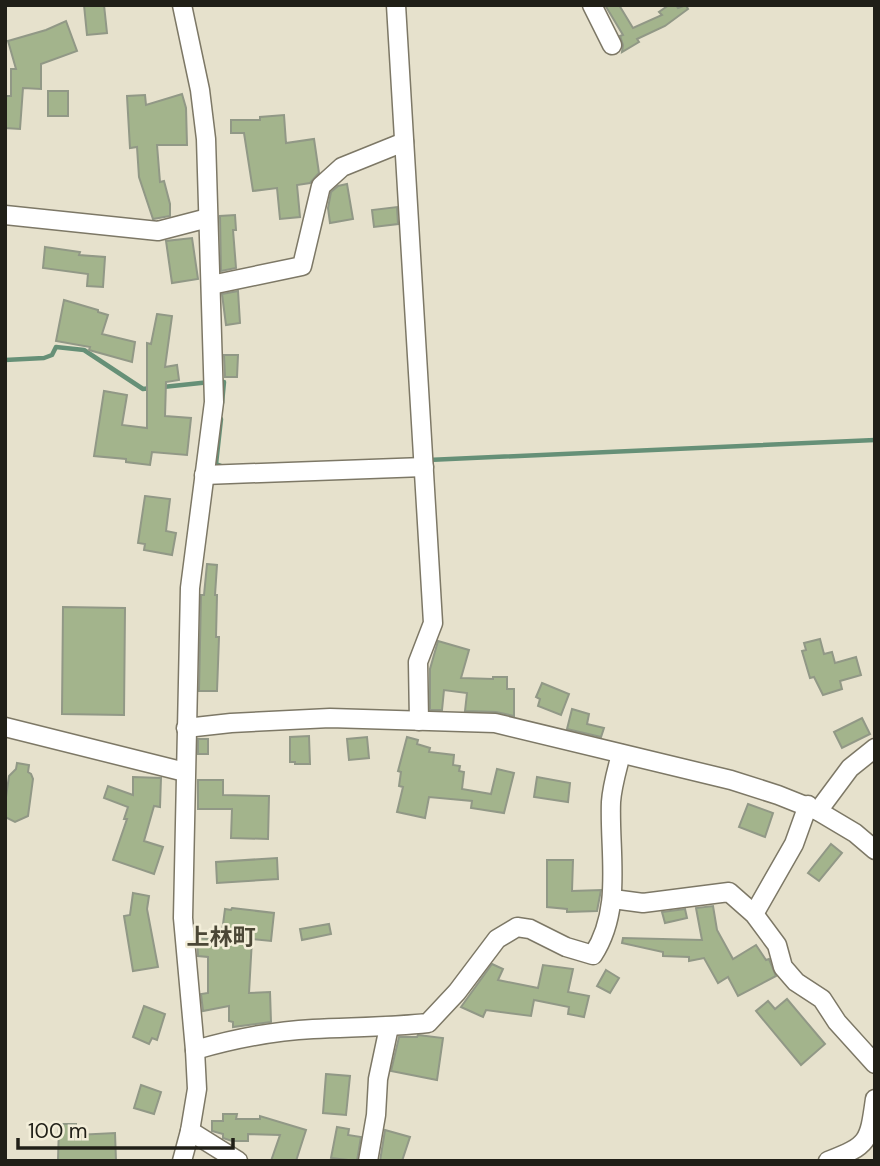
<svg xmlns="http://www.w3.org/2000/svg" width="880" height="1166" font-family="'DM Sans','Noto Sans JP',sans-serif">
<style>
.lines{fill:none;stroke-linecap:round;stroke-linejoin:round}
.stream{stroke:#669077;stroke-width:4.5}
.building{fill:#a3b48c;stroke:#919886;stroke-width:2}
.minor-casing{stroke:#7d7866;stroke-width:21}
.minor{stroke:#fff;stroke-width:18}
.labels{text-anchor:middle;dominant-baseline:central;stroke-width:5;stroke-linejoin:round;paint-order:stroke}
.quarter-label{font-size:23px;font-weight:bold;fill:#4b4736;stroke:#f3eed9}
</style>
<rect width="100%" height="100%" fill="#e6e1cc"/>
<g class="lines">
<g class="stream">
<path d="M5,360L44,358L52,355L56,347L84,350L143,389L151,388"/>
<path d="M219,382H224L222,403"/>
<path d="M163,387L210,382"/>
<path d="M221,419L216,464L224,467"/>
<path d="M428,460L875,440"/>
</g>
</g>
<g class="building">
<path d="M84,5H104L107,33L87,35Z"/>
<path d="M605,5H619L633,28L662,15L659,12L669,5H676L678,8L686,5L688,9L665,26L637,39L639,42L622,52L623,45L620,36L623,35Z"/>
<path d="M66,21L77,51L41,64V89L23,88L20,129L5,128V96H11V69H16L8,41L46,30Z"/>
<rect x="48" y="91" width="20" height="25"/>
<path d="M182,94L186,108L187,145H157L160,182L164,181L170,204V216L153,219L139,177L137,147L130,148L127,96L145,95L146,105Z"/>
<path d="M284,115L286,143L314,139L319,173L310,183L297,185L300,217L280,219L277,188L253,191L244,133H231V120H260V117Z"/>
<path d="M347,184L353,219L330,223L328,208L331,192L338,186Z"/>
<path d="M397,207L398,224L374,227L372,210Z"/>
<path d="M235,215L236,230H233L236,268L221,271L220,216Z"/>
<path d="M192,238L198,279L172,283L166,241Z"/>
<path d="M45,247L80,252L79,255L105,257L103,287L87,286L88,274L43,268Z"/>
<path d="M238,291L240,323L226,325L222,294Z"/>
<path d="M64,300L98,310V312L108,315L102,334L135,342L132,362L89,350L90,347L56,341Z"/>
<path d="M157,314L172,316L165,367L177,365L179,380L166,382L165,416L191,418L187,455L152,452L150,465L126,462V459L94,456L104,391L127,395L122,425L147,428V343L151,344Z"/>
<path d="M224,355H238L237,377H225Z"/>
<path d="M145,496L170,499L166,531L176,533L172,555L144,550L145,544L138,543Z"/>
<path d="M207,564L217,565L215,595H217L216,637H219L217,691H199L201,595H204Z"/>
<path d="M63,607L125,608L124,715L62,714Z"/>
<path d="M820,639L824,654L832,652L835,663L856,657L861,675L840,681L842,689L823,695L814,677L810,678L802,651L806,650L804,643Z"/>
<path d="M438,641L469,650L461,678L493,679V677H507V689H514V716L496,712L465,711L467,693L444,690L442,710H430V669Z"/>
<path d="M542,683L569,694L561,715L538,706L540,699L536,697Z"/>
<path d="M572,709L589,714L587,724L604,728L601,737L567,729Z"/>
<path d="M862,718L870,734L842,748L834,732Z"/>
<path d="M309,736L310,764H295V762H290V737Z"/>
<path d="M367,737L369,758L349,760L347,739Z"/>
<path d="M407,737L418,740L417,744L430,748L429,752L454,755L453,765L460,766L459,771L464,772L462,789L491,794L497,769L514,773L504,813L471,808L472,801L429,797L425,818L397,812L403,787L399,786L401,772L398,771Z"/>
<rect x="198" y="739" width="10" height="15"/>
<path d="M17,763L29,765L28,772L31,774L33,779L28,816L15,822L5,817V804L9,776L16,769Z"/>
<path d="M133,777L161,778L160,807L154,806L144,841L163,847L154,874L113,860L127,819H124L128,807L104,798L108,786L133,795Z"/>
<path d="M537,777L570,783L568,802L534,797Z"/>
<path d="M198,780H223V795L269,796L268,839L231,838L232,809H198Z"/>
<path d="M748,804L773,813L765,837L739,827Z"/>
<path d="M831,844L842,853L819,881L808,873Z"/>
<path d="M277,858L278,879L217,883L216,862Z"/>
<path d="M547,860H573L572,891L601,890L597,911L567,912V909L547,907Z"/>
<path d="M133,893L149,896L147,909L158,967L133,971L124,916L130,915Z"/>
<path d="M713,906L717,930L733,959L756,945L766,960L769,959L776,976L738,996L728,977L718,983L704,958L689,961V957L663,956V952L622,943L623,938L702,940L696,908Z"/>
<path d="M232,908L274,913L271,941L252,939L249,993L270,992L271,1022L233,1027V1022L229,1021V1006L203,1011L201,994L208,993V957L198,956L197,938L221,940L225,909L231,910Z"/>
<path d="M685,909L687,918L665,923L662,912Z"/>
<path d="M329,924L331,934L302,940L300,929Z"/>
<path d="M492,964L503,969L498,980L538,988L543,965L573,969L568,992L589,996L584,1017L568,1014L569,1007L534,1000L531,1016L486,1010L483,1017L461,1007Z"/>
<path d="M606,970L619,978L610,993L597,986Z"/>
<path d="M787,999L825,1044L801,1065L756,1011L768,1001L775,1009Z"/>
<path d="M144,1006L165,1014L157,1040L152,1038L149,1044L133,1037Z"/>
<path d="M418,1035L443,1038L437,1080L391,1071L399,1037H417Z"/>
<path d="M326,1074L350,1076L346,1115L323,1113Z"/>
<path d="M141,1085L161,1092L154,1114L134,1108Z"/>
<path d="M223,1114H237L236,1119H260V1116L306,1130L296,1161H271L280,1135L248,1134V1141H232L223,1138V1134L212,1131V1121H223Z"/>
<path d="M59,1124H76V1135L115,1133L116,1161H58Z"/>
<path d="M337,1127L349,1129L348,1135L361,1137L357,1161L331,1158Z"/>
<path d="M385,1130L410,1137L402,1161H380Z"/>
</g>
<g class="lines">
<g class="minor-casing">
<g id="minor">
<path d="M182,5L200,90L206,139L214,402L190,588L183,918L195,1050L197,1089L190,1131L182,1161"/>
<path d="M396,5L433,623L418,662L419,721"/>
<path d="M592,5L612,45"/>
<path d="M5,215L158,231L208,218"/>
<path d="M211,285L302,266L321,186L342,167L404,142"/>
<path d="M204,475L424,467"/>
<path d="M5,727L185,772"/>
<path d="M186,728L231,723L330,718L495,723L731,780L778,795L818,811L855,833L875,850"/>
<path d="M818,811L850,768L875,748"/>
<path d="M613,899L643,903L729,892L754,914L777,945L783,967L796,982L822,999L837,1022L875,1064"/>
<path d="M754,914L794,844L808,805"/>
<path d="M195,1050C233,1039 274,1031 313,1029C352,1027 390,1027 428,1023L457,992L497,939L517,927L530,929L566,947L593,955C623,909 609,853 611,802C612,786 617,770 621,754"/>
<path d="M190,1131L238,1161"/>
<path d="M368,1161L376,1115L378,1079L389,1027"/>
<path d="M828,1161C869,1145 869,1142 875,1099"/>
</g>
</g>
<use href="#minor" class="minor"/>
</g>
<g class="labels">
<g class="quarter-label">
<text x="221" y="937">上林町</text>
</g>
</g>
<rect width="880" height="1166" fill="none" stroke="#201f17" stroke-width="14"/>
<path d="M18 1138v10h215v-10" fill="none" stroke="#201f17" stroke-width="3.5"/>
<text x="28" y="1138" font-size="21" fill="#201f17" stroke="#f3eed9" stroke-width="5" paint-order="stroke">100 m</text>
</svg>
